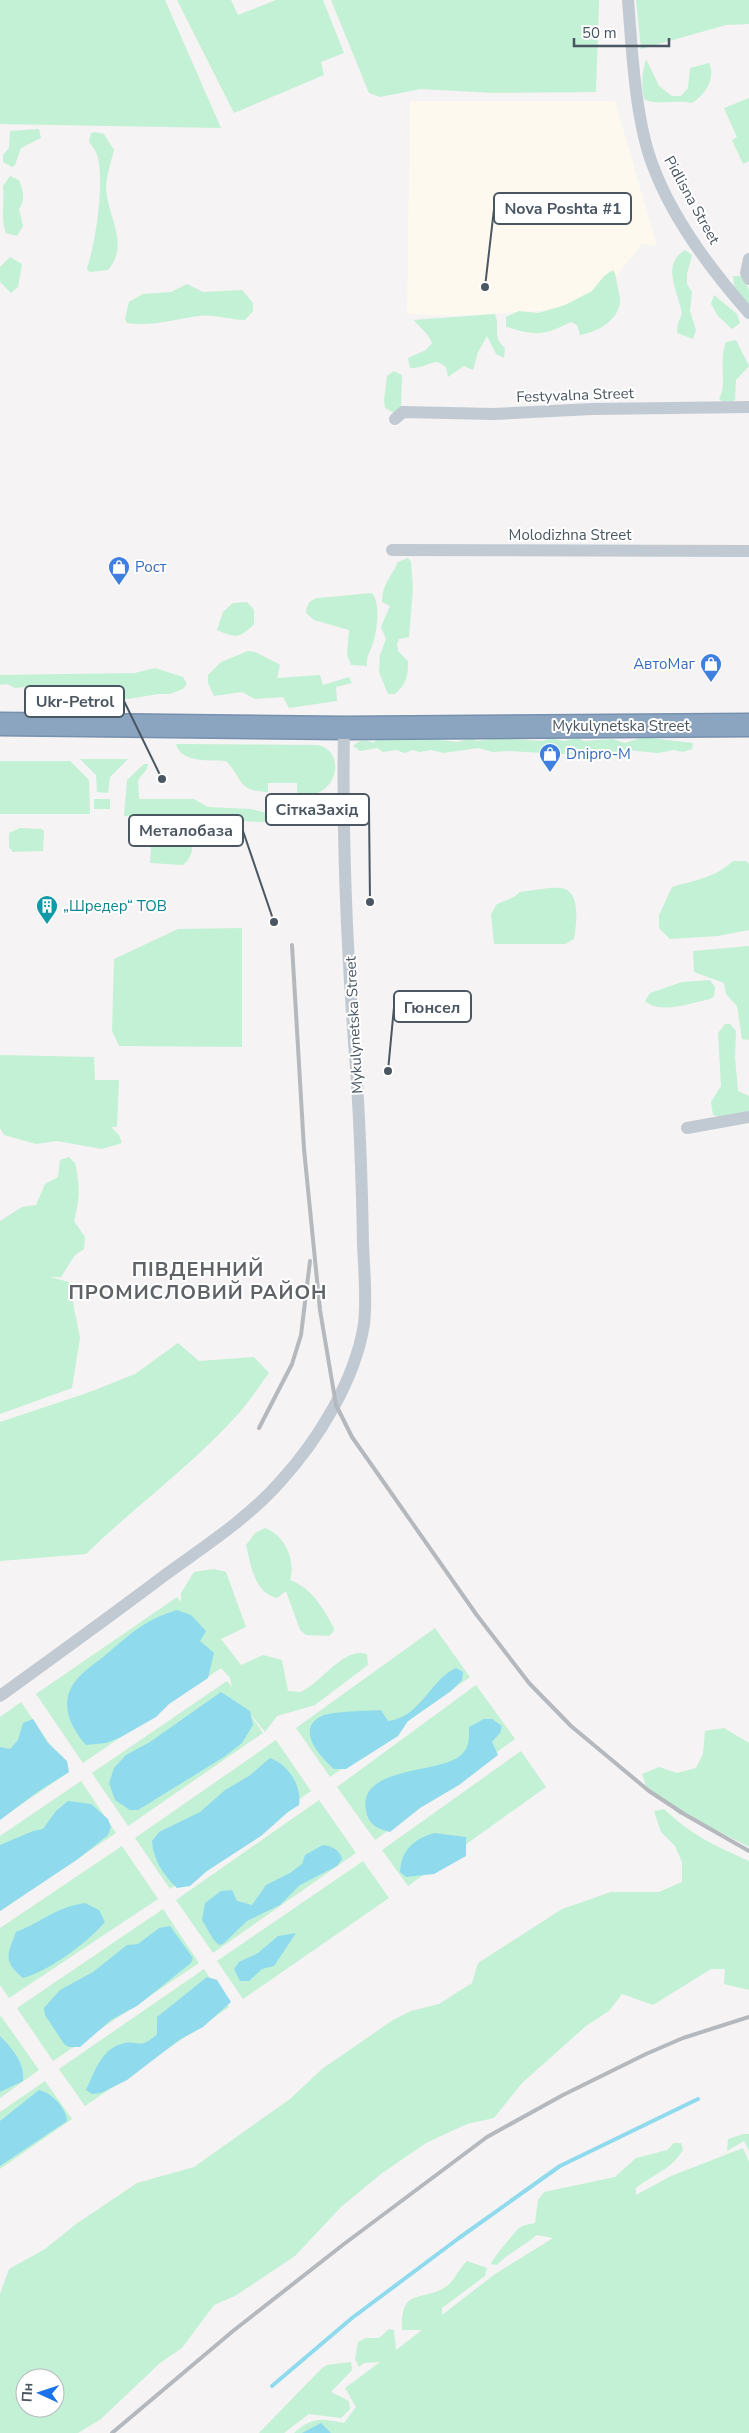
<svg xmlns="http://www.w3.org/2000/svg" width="749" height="2433" font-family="'Nunito Sans',sans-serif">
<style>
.commercial{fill:#fdf9ef}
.green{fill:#c3f1d5;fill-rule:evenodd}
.water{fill:#90daee}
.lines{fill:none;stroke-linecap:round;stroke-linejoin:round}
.stream{stroke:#90daee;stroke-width:4}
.highway-casing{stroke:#7690ad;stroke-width:25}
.street{stroke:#c1cad2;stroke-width:12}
.highway{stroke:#8ba5c1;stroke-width:22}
.rail{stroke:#b5b8bd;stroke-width:4}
.labels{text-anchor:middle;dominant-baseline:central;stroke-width:4;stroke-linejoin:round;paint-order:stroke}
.street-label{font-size:15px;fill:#4a5661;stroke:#fff}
.shop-label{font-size:15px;fill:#366cbe;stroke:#fff;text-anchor:start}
.culture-label{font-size:15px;fill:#0d838f;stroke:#fff;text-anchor:start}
.district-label{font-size:20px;font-weight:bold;letter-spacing:1px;fill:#5f6368;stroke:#fff}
.leader{fill:none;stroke:#4a5661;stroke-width:2}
.callout-dot{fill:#4a5661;stroke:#fff;stroke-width:2}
.callout{fill:#fff;stroke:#4a5661;stroke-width:2}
.callout-label{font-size:16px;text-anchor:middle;font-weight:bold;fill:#4a5661}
</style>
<rect width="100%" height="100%" fill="#f5f3f3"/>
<path class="commercial" d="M410,101H615L657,246L642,244L600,297L552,310L453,316L407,314Z"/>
<g class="green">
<path d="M0,0H165L221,128L0,124Z"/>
<path d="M177,0H231L238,15L276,0H323L344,53L321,62L324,75L234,113Z"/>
<path d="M331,0H599L596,92L494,93L421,89L380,97L369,93Z"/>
<path d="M636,0H749V24L726,25L641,49Z"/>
<path d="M646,59L659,86L672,96H681L688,88L690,68L709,63C716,78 706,94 692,103C676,99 657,106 644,99C641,85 642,73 646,59Z"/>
<path d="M749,98V161L743,164L732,140L737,137L724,108Z"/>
<path d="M39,129L41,138L21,148L15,165L12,167L3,162V155L9,148L10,131Z"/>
<path d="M95,132L104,134L114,150C111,162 106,177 106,189C108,218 130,244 108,270L89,272L87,268C96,242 104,185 98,158C97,152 92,146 89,142L91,133Z"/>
<path d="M10,176L19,180C23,191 26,199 19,209L23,226L17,236L6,233C0,217 5,202 3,186Z"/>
<path d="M685,250L692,255L687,274V284L692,292L690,311L696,330L693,339L677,333L678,323L682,314C679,293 660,265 685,250Z"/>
<path d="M10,257L22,264L18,287L11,293L0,282V267Z"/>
<path d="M613,270C617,277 616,281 618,289C618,293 621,296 620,301C619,320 598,332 580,335L577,325L571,322C542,336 538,336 506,327V317L519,311L538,313L565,305L592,291L604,276Z"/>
<path d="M733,276H743L749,290V309L734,286Z"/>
<path d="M187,284L203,292L242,290L253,303V311L245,320C229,320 215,314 199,316C175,319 151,327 127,323L125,319L129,302L143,294L171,292Z"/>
<path d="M714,295L737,314L740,323L732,329L718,316L711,304Z"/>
<path d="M495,314C501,329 491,336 505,348L504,358L496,354L487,336L478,352L473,370L464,366L448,377L446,367L438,362C427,363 420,369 410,368L408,358L426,350L432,343C428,332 420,329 414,320Z"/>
<path d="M736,340L749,366L736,380L735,400L726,404L719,399C728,384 718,362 726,342Z"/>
<path d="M394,371L402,375L401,408L396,414L385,408L384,400L387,376Z"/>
<path d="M408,558L411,562L413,588L409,637L399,639L397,644L398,651L408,661C408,675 407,684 395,694H388L379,672L380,655L386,639L381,627L390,606L382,602C383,582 391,578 398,562Z"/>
<path d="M372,593C381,604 377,630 373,643C370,652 366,656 367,666L351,665L347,654L349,630L314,620L306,613C307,604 309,600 318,598Z"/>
<path d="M247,602L254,610V624C239,639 236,638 217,630L223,612L233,603Z"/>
<path d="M248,651L255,652L277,663L280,665L277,678L320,675L323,685L349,677L352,683L336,687L337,701L289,708L283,697L255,699L242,692L214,696L208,683V675L221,662Z"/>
<path d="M155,668L183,677L187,684L183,689L170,694H158L128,699L89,694L69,696L37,686L15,688L7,684L0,685V675L135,673Z"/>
<path d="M419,737L457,742L472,738L477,741L498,738L543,741L550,738L564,741L577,738L584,741L613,739L625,743L640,738H651L693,743L692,749L683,752L674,750L658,753L626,750L614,752L606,749L594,754H560L509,751L493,752L478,748L444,753L431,750L420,752L412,750L405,753L396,750L383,752L377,748L360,751L353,746C360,740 364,739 373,743L378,739C389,739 404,737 413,740Z"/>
<path d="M176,744L318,745C343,751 339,785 317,793C310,795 303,793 297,793V783H268V792C237,791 244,780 226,761C210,760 181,763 176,744Z"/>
<path d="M80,759H128L110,777L108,793L97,792L96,775Z"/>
<path d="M0,761H70L89,780L90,814H0Z"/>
<path d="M144,764H148L147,769L138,780L139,799H194L208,807L251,809L307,824L124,816L127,780Z"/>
<rect x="94" y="799" width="16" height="10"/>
<path d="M20,828L41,829L44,831L43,851L13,852L9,847V833Z"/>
<path d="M152,831C161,831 177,829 185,833C198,841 192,858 183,865L150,863Z"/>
<path d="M733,861H746L749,864V930L718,936L670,939L659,928V915L672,887C695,880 715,878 733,861Z"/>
<path d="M549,888C554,888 561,887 565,889C581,895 576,927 574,939L565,944H494L491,914L497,904L514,897L520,892Z"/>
<path d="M242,928V1047L119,1046L112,1031L114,959L178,929Z"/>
<path d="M749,946V1040L742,1039L737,1006L726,994L724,983L694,972L693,951Z"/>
<path d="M710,980L715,987L714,996L710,999C691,1003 660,1015 645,1001L650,993L682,982Z"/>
<path d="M725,1024H730L736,1031L735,1057L738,1091L749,1096V1114L718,1117L713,1115L711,1102L721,1086L718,1033Z"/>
<path d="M0,1055L94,1057L95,1080H119L117,1127H111L119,1135L122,1143L102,1149L57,1141L36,1144L4,1135L0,1128Z"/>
<path d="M69,1157L75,1163C80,1185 80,1199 74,1221L85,1237L84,1249L75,1255L61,1277H50L69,1282L80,1338L72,1388L0,1414V1221L22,1207L36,1205L45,1184L58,1177L60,1160Z"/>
<path d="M178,1343L199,1361L254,1357L269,1373C259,1386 250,1401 239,1413C193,1465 135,1506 86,1554L0,1561V1422L87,1393L135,1374Z"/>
<path d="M265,1528C285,1535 296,1561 290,1580C313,1589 322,1607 334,1628V1631L329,1636L306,1635L300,1630L286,1591L277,1598C254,1593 251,1565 246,1545L255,1533Z"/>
<path d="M214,1569L226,1572L246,1627L221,1639L241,1665L263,1655L282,1660L288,1691L300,1692C320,1685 343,1646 367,1654L368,1665L315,1705L277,1716L265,1732L247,1710L263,1733L128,1826L92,1773L227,1681L232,1687L230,1678L221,1668L83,1763L36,1694L177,1597L181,1602V1593L194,1572Z"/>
<path d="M435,1628L470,1677L330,1777L296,1728Z"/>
<path d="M476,1685L515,1739L375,1840L337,1787Z"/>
<path d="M21,1702L69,1772L0,1819V1717Z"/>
<path d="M724,1728L749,1743V1847L685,1814L680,1815L646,1786L642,1774L659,1767L677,1773L696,1768L703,1754L705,1731Z"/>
<path d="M276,1740L311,1791L170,1889L135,1838Z"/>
<path d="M521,1751L546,1787L408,1886L382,1850Z"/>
<path d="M81,1781L116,1833L0,1911V1836Z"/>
<path d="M319,1800L356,1853L213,1953L176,1900Z"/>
<path d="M664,1809C694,1837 712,1844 749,1861V1990L724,1984L725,1969H711L653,2005L622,1994L609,2011L586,2026L522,2083L494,2118L467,2124L426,2143L381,2174L341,2207L295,2256L235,2296L214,2305L182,2348L160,2363L101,2419L78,2433H0V2294L9,2269L45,2249L76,2224L137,2183L194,2167L290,2099L322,2069L393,2020L411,2011L439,2004L472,1983L478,1963L562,1909L611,1892H659L682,1882V1862L675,1846L661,1832L654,1811ZM25,2378H55V2408H25Z"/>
<path d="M122,1846L158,1899L9,1998L0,1985V1928Z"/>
<path d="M363,1861L389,1898L243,1999L217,1961Z"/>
<path d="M163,1909L199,1963L53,2061L17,2008Z"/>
<path d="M204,1969L229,2007L85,2106L59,2069Z"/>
<path d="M1,2016L39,2070L0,2098V2017Z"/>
<path d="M45,2081L72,2119L0,2169V2112Z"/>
<path d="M743,2134H749V2151L744,2141L727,2151L728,2139Z"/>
<path d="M674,2143H681L683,2150C671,2170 652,2175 636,2188V2195L671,2176L743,2148L749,2162V2433H294C312,2417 321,2418 344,2423L356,2407L345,2388L380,2362L364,2363L359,2367L355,2359L358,2342L366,2338H379L389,2329L394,2330L396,2350L422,2330H402C401,2288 418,2302 444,2288C454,2283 458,2269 467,2261L487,2268L485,2276L442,2308V2315L495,2274L553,2238L537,2235C524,2246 509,2252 497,2265L491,2264C492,2259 515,2232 519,2228C523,2225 530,2224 535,2223L538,2200L544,2192L615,2177L636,2158L667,2150Z"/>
<path d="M351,2362L352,2370L331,2392L349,2401L350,2409L341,2418L309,2414L284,2433H259L321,2369L327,2365Z"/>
</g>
<g class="water">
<path d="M177,1610L191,1615L206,1631L200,1641L214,1653L208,1678L169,1704L156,1717L121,1737L106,1743L86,1745C71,1728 59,1704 74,1683C82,1671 98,1662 109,1652C134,1631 145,1620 177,1610Z"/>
<path d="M456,1668L463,1672L462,1680L451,1691L408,1721L398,1736L346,1769H334C321,1757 294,1729 322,1716C332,1711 369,1711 381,1710L388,1721C420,1718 430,1680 456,1668Z"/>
<path d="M221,1692L250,1711L253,1725L242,1743L224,1757L138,1810H130L115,1800L109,1783L114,1768L126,1755L150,1742Z"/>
<path d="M33,1719L47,1742L67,1761L69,1772L36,1793L0,1820V1747L10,1749L18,1740L23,1723Z"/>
<path d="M484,1719H492L502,1726L500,1733L492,1742L498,1755L459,1785L420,1808L390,1832C380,1829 371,1827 367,1815C352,1765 439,1775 461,1755C470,1747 469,1738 469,1727Z"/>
<path d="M270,1758C289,1765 302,1786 299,1805L288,1812L261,1836L207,1871L190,1886L177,1888C164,1876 153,1860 152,1841L159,1832L200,1812L225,1790L249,1776Z"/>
<path d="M68,1801L91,1804L108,1819L111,1827L108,1835L78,1859L0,1911V1845L33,1831L43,1829L56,1811Z"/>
<path d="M434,1833L466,1837V1856L434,1874L406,1877L400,1872C401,1850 414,1839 434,1833Z"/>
<path d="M323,1845C332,1846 340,1850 342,1859L337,1866L300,1885L280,1905L247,1921L223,1944L219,1945L213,1939L202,1920L205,1903L221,1891L232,1890L237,1901L252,1905L266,1885L290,1873L302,1864L305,1855Z"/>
<path d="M85,1903L99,1910L105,1922C87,1943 49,1971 23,1978C3,1961 7,1955 16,1932C44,1921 54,1908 85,1903Z"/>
<path d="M170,1926L193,1958L191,1963L137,2006L111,2020L80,2047H69L64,2044L45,2015L44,2008L60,1990L93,1972L127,1945L138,1944L159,1928Z"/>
<path d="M296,1933L274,1966L262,1969L249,1981H240L234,1969L239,1962L258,1953L278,1936Z"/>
<path d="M207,1977L217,1980L231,2002L203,2027L179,2040L127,2080L101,2093L92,2094L86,2090C94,2073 101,2050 121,2044C138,2038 138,2052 157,2034V2017Z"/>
<path d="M0,2036C12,2048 25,2063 23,2081L0,2092Z"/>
<path d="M39,2090C52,2093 66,2108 67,2121L0,2166V2121Z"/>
<path d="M321,2423L331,2433H302Z"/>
</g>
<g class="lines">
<path class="stream" d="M272,2386L352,2318L459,2238L560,2166L698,2099"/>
<g class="highway-casing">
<path id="highway" d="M0,724L344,728L749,725"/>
</g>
<g class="street">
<path d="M628,0C632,50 635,120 653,166C673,220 711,270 749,313"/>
<path d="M749,259L746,273L749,279"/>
<path d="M395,419L403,412L493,414L592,409L749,407"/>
<path d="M392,550L749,551"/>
<path d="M687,1128L749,1117"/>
<path d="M0,1696C55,1656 111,1616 165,1575C205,1546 247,1519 280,1482C318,1440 355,1381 364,1324C367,1298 364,1270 363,1244C362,1185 360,1127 356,1068C347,955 342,841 344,728"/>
</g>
<use href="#highway" class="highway"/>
<g class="rail">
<path d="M292,945L304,1149L320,1310L336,1405L352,1437L476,1614L529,1683L571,1726L649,1791L684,1814L749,1851"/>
<path d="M259,1428L292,1364L301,1335L310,1261"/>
<path d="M112,2433L233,2331L344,2244L487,2137L563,2095L646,2054L683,2038L749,2017"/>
</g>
</g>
<defs>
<g id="shop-pin" transform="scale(1.125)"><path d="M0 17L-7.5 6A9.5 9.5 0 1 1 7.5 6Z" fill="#3f7fe0" stroke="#fff"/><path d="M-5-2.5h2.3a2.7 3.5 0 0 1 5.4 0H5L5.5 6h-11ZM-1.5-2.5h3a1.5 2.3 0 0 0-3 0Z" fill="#fff"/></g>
<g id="building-pin" transform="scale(1.125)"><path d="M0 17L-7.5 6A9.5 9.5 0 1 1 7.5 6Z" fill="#0f9aa8" stroke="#fff"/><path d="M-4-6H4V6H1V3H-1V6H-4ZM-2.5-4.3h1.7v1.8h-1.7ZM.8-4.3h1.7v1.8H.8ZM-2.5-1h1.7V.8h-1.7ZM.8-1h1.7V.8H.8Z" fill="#fff"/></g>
</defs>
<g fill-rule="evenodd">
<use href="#shop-pin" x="119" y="567"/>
<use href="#shop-pin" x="711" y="664"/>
<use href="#shop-pin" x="550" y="754"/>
<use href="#building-pin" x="47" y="906"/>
</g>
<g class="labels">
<g class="street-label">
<text transform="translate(692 200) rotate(61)">Pidlisna Street</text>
<text transform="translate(575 395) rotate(-2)">Festyvalna Street</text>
<text x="570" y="535">Molodizhna Street</text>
<text x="621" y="726">Mykulynetska Street</text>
<text transform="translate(354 1025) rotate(-93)">Mykulynetska Street</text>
</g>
<g class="shop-label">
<text x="135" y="567">Рост</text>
<text x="695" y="664" text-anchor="end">АвтоМаг</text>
<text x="566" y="754">Dnipro-M</text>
</g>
<g class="culture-label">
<text x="63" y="906">„Шредер“ ТОВ</text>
</g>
<g class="district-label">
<text x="198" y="1269">ПІВДЕННИЙ<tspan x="198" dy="23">ПРОМИСЛОВИЙ РАЙОН</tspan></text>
</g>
</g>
<path class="leader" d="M485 287L494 209M162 779L124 701M370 902L369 809M274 922L243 831M388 1071L394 1007"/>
<g class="callout-dot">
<circle cx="485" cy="287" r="5"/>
<circle cx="162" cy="779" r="5"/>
<circle cx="370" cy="902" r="5"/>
<circle cx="274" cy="922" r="5"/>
<circle cx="388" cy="1071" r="5"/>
</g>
<g class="callout">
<rect x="494" y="193" width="137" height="31" rx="5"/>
<rect x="25" y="686" width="99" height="31" rx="5"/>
<rect x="266" y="794" width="103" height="31" rx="5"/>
<rect x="129" y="815" width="114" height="31" rx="5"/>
<rect x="394" y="991" width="77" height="31" rx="5"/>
</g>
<g class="callout-label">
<text x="563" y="214">Nova Poshta #1</text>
<text x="75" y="707">Ukr-Petrol</text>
<text x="317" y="815">СіткаЗахід</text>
<text x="186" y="836">Металобаза</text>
<text x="432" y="1013">Гюнсел</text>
</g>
<g transform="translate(40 2393) rotate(273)"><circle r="24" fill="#ffffff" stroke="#b7bbc0"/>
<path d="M0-4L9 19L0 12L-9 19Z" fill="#1a73e8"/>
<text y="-8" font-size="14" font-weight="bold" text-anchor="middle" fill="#4a5661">Пн</text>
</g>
<path d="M574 38v8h95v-8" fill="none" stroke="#4a5661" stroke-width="2.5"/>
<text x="582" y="38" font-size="15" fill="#4a5661" stroke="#ffffff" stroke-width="4" paint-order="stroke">50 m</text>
</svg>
